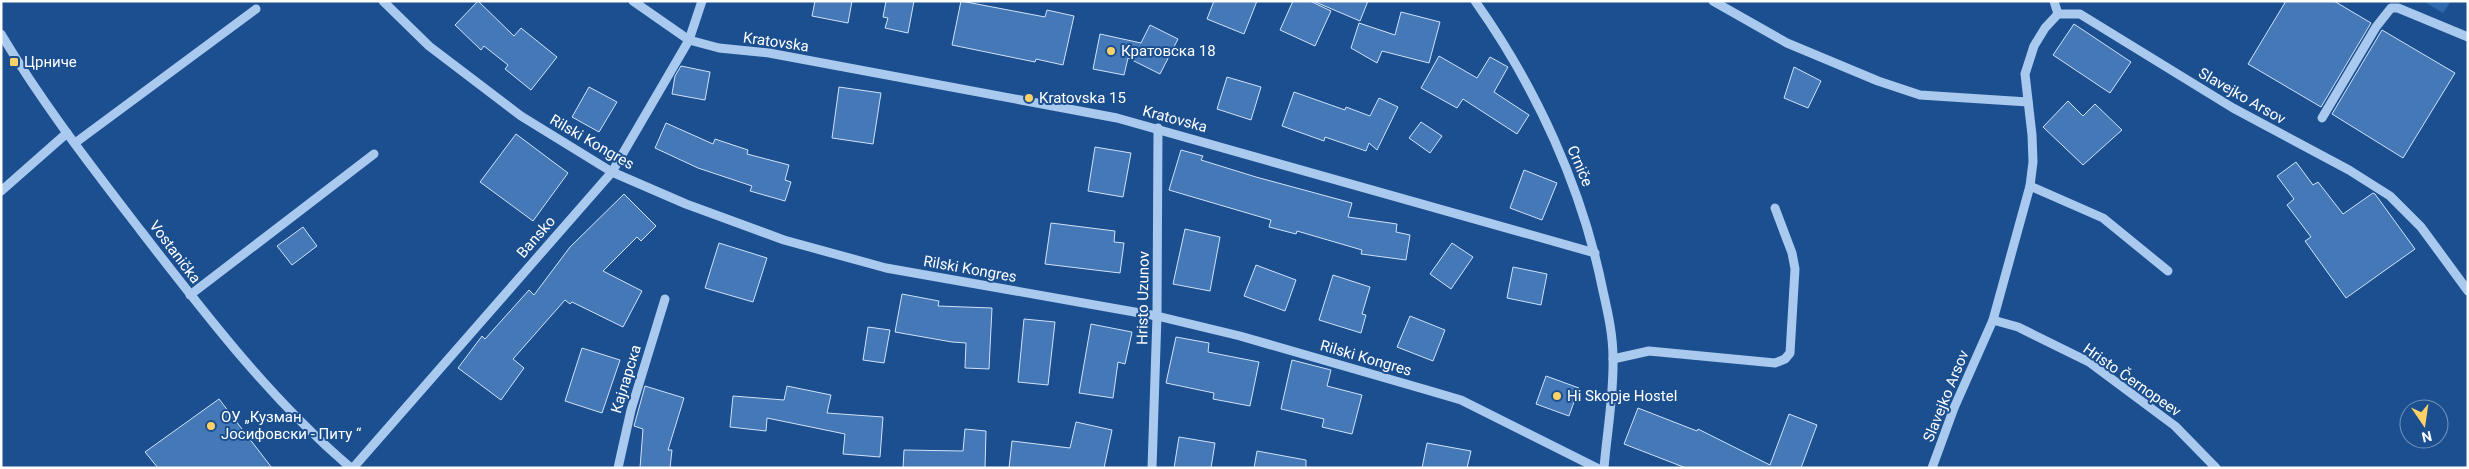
<svg xmlns="http://www.w3.org/2000/svg" width="2469" height="469" font-family="Roboto,sans-serif">
<style>
.park{fill:#2e69ad}
.building{fill:#4478b7;stroke:#cfe3fa}
.lines{fill:none;stroke-linecap:round;stroke-linejoin:round}
.minor{stroke:#a9c9ee;stroke-width:9}
.poi-dot{fill:#ffd166;stroke:#1b4f8f;stroke-width:2}
.labels{text-anchor:middle;dominant-baseline:central;stroke-width:4;stroke-linejoin:round;paint-order:stroke}
.street-label{font-size:15px;fill:#fff;stroke:#1b4f8f}
.poi-label{font-size:15px;fill:#fff;stroke:#1b4f8f;text-anchor:start}
</style>
<rect width="100%" height="100%" fill="#1b4f8f"/>
<path class="park" d="M2423,1H2451L2443,13Z"/>
<g class="building">
<path d="M478,1L514,36L521,28L557,57L531,90L505,69L508,65L484,46L481,50L455,25Z"/>
<path d="M815,1H852L848,23L812,16Z"/>
<path d="M886,1H914L908,33L885,28L888,18L883,17Z"/>
<path d="M961,1L1045,17L1047,10L1074,16L1063,65L1036,59L1035,62L952,45Z"/>
<path d="M1214,1H1257L1244,34L1207,19Z"/>
<path d="M1293,1H1310L1331,11L1315,46L1280,30Z"/>
<path d="M1313,1H1368L1360,21Z"/>
<path d="M2286,1H2334L2371,23L2321,107L2248,64Z"/>
<path d="M1401,12L1440,22L1429,63L1382,51L1377,63L1351,48L1359,23L1395,35Z"/>
<path d="M2074,24L2131,62L2110,93L2053,55Z"/>
<path d="M1150,25L1178,39L1160,74L1128,58L1124,75L1093,69L1100,34L1141,43Z"/>
<path d="M2382,30L2455,73L2403,158L2332,114Z"/>
<path d="M1439,56L1477,78L1490,57L1508,67L1494,92L1529,115L1517,134L1463,99L1457,108L1421,88Z"/>
<path d="M681,66L710,72L705,100L672,94L675,76Z"/>
<path d="M1794,67L1821,81L1808,108L1784,98Z"/>
<path d="M1227,77L1261,87L1251,120L1217,109Z"/>
<path d="M589,87L617,102L599,132L572,117Z"/>
<path d="M839,87L881,93L873,144L832,138Z"/>
<path d="M1294,92L1345,110L1346,107L1370,116L1379,98L1398,107L1377,150L1369,143L1366,151L1325,137L1324,141L1282,126Z"/>
<path d="M2068,101L2083,116L2095,104L2122,130L2083,165L2043,127Z"/>
<path d="M1421,122L1442,136L1430,153L1409,138Z"/>
<path d="M666,123L713,144L715,139L748,150L747,154L789,165L785,180L791,182L785,201L750,191L752,186L698,168L655,148Z"/>
<path d="M516,134L568,173L533,221L480,182Z"/>
<path d="M1095,147L1131,153L1123,197L1088,191Z"/>
<path d="M1181,150L1203,156L1201,160L1256,177L1352,203L1348,217L1397,224L1396,232L1410,235L1406,260L1361,254L1362,250L1297,231L1296,234L1269,227L1271,220L1169,190Z"/>
<path d="M2296,162L2313,185L2318,182L2343,214L2373,193L2375,194L2415,249L2346,298L2305,241L2311,237L2287,205L2294,199L2277,176Z"/>
<path d="M1524,170L1557,183L1542,220L1510,208Z"/>
<path d="M624,194L656,226L641,241L637,237L603,271L642,291L623,327L572,302L570,304L565,300L513,359L524,368L501,400L458,368L482,336L485,339L529,290L534,295L570,247Z"/>
<path d="M1051,223L1115,231L1114,242L1124,243L1120,273L1045,264Z"/>
<path d="M303,227L317,246L292,265L277,246Z"/>
<path d="M1185,229L1220,237L1210,291L1173,284Z"/>
<path d="M719,243L767,258L753,302L705,288Z"/>
<path d="M1452,243L1473,257L1451,289L1430,274Z"/>
<path d="M1256,265L1296,280L1285,311L1244,296Z"/>
<path d="M1513,267L1547,274L1541,305L1507,298Z"/>
<path d="M1333,275L1370,287L1362,314L1366,315L1361,333L1319,320Z"/>
<path d="M902,294L939,301L938,306L992,308L989,369L965,368L966,343L952,342L895,332Z"/>
<path d="M1410,316L1445,330L1433,361L1397,347Z"/>
<path d="M1024,319L1055,322L1048,385L1018,382Z"/>
<path d="M1091,324L1132,332L1125,364L1118,362L1113,398L1079,393Z"/>
<path d="M868,327L890,330L884,363L863,360Z"/>
<path d="M1176,337L1209,343L1208,352L1259,362L1250,406L1213,399L1214,393L1166,383Z"/>
<path d="M582,348L620,360L602,413L565,401Z"/>
<path d="M1292,360L1331,370L1327,386L1362,395L1352,434L1322,427L1324,419L1281,409Z"/>
<path d="M1546,376L1579,388L1569,416L1536,404Z"/>
<path d="M645,386L684,398L668,450H672L670,468H640L643,429L634,426Z"/>
<path d="M787,386L831,395L827,413L883,417L880,457L843,454L845,434L767,418L766,431L730,427L733,396L784,400Z"/>
<path d="M219,399L272,468H158L145,452Z"/>
<path d="M1638,408L1697,431L1698,429L1770,465L1789,414L1817,425L1801,468H1686L1624,444Z"/>
<path d="M1076,422L1112,430L1104,468H1009L1012,441L1070,448Z"/>
<path d="M965,429L986,431L985,468H903L904,450L963,451Z"/>
<path d="M1179,437L1215,443L1211,468H1174Z"/>
<path d="M1427,443L1471,451L1467,468H1422Z"/>
<path d="M1257,451L1306,460V468H1254Z"/>
</g>
<g class="lines">
<g class="minor">
<path d="M383,1L429,46L521,116L612,172L686,204L784,240L886,268L1157,316L1240,336L1427,390L1461,400L1597,468"/>
<path d="M633,1L689,40L719,48L769,53L1117,118L1595,253"/>
<path d="M1475,1C1536,87 1582,187 1603,291C1608,313 1613,335 1613,358C1614,394 1607,432 1604,468"/>
<path d="M1713,1L1787,43L1878,81L1920,95L2028,102"/>
<path d="M2054,1L2058,14"/>
<path d="M1,34C42,103 92,167 141,231C206,315 270,399 351,468"/>
<path d="M2322,118L2376,27L2391,8H2398L2468,37"/>
<path d="M75,143L256,9"/>
<path d="M2030,186L2103,218L2168,271"/>
<path d="M1,191L67,133"/>
<path d="M190,295L374,154"/>
<path d="M1993,320L2018,327L2089,362L2175,426L2216,468"/>
<path d="M1613,359L1649,351L1775,363L1785,359L1790,353L1795,269L1792,253L1775,208"/>
<path d="M353,468L612,172L689,40L702,1"/>
<path d="M618,468L631,410L665,299"/>
<path d="M1152,468L1157,316L1158,128"/>
<path d="M1932,468L1954,408L1993,320L2030,186L2033,162L2032,135L2025,74L2034,46L2045,28L2058,14H2080L2233,108L2349,170L2390,196L2421,227L2468,291"/>
</g>
</g>
<g class="poi-dot">
<circle cx="1111" cy="51" r="5"/>
<rect x="9" y="57" width="10" height="10" rx="2.5"/>
<circle cx="1029" cy="98" r="5"/>
<circle cx="1557" cy="396" r="5"/>
<circle cx="211" cy="426" r="5"/>
</g>
<g class="labels">
<g class="street-label">
<text transform="translate(776 42) rotate(8)">Kratovska</text>
<text transform="translate(2242 96) rotate(30)">Slavejko Arsov</text>
<text transform="translate(1175 119) rotate(15)">Kratovska</text>
<text transform="translate(592 142) rotate(30)">Rilski Kongres</text>
<text transform="translate(1580 166) rotate(67)">Crniče</text>
<text transform="translate(536 237) rotate(-49)">Bansko</text>
<text transform="translate(175 252) rotate(53)">Vostanička</text>
<text transform="translate(970 269) rotate(10)">Rilski Kongres</text>
<text transform="translate(1143 298) rotate(-89)">Hristo Uzunov</text>
<text transform="translate(1366 358) rotate(16)">Rilski Kongres</text>
<text transform="translate(626 379) rotate(-73)">Кајларска</text>
<text transform="translate(2132 380) rotate(35)">Hristo Černopeev</text>
<text transform="translate(1946 396) rotate(-68)">Slavejko Arsov</text>
</g>
<g class="poi-label">
<text x="1121" y="51">Кратовска 18</text>
<text x="24" y="62">Црниче</text>
<text x="1039" y="98">Kratovska 15</text>
<text x="1567" y="396">Hi Skopje Hostel</text>
<text x="221" y="417">ОУ „Кузман<tspan x="221" dy="17">Јосифовски - Питу “</tspan></text>
</g>
</g>
<rect width="2469" height="469" fill="none" stroke="#ffffff" stroke-width="5"/>
<g transform="translate(2424 424) rotate(167)"><circle r="24" fill="#1b4f8f" stroke="#7695bc"/>
<path d="M0-4L9 19L0 12L-9 19Z" fill="#ffd166"/>
<text y="-8" font-size="14" font-weight="bold" text-anchor="middle" fill="#ffffff">N</text>
</g>
</svg>
